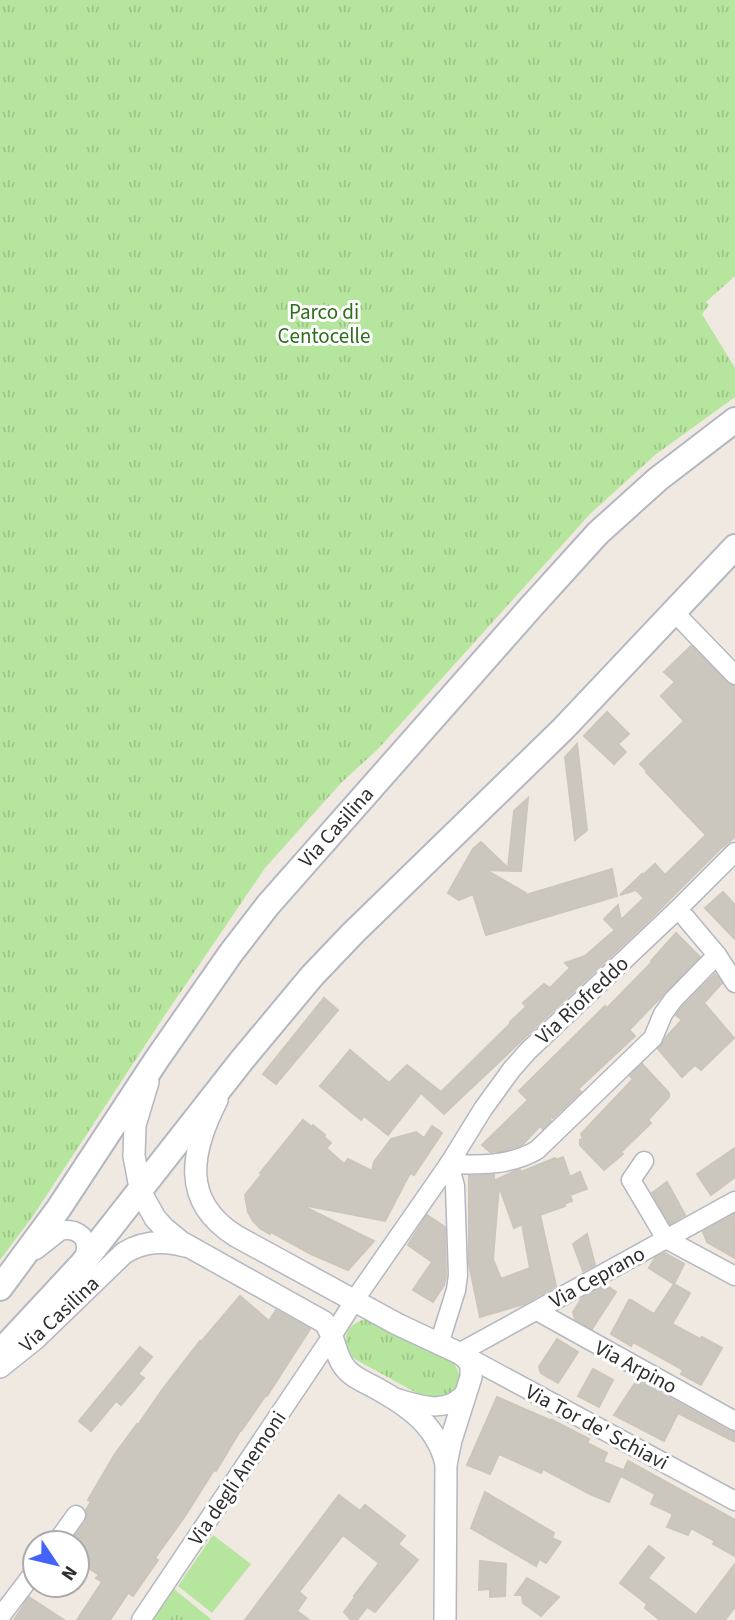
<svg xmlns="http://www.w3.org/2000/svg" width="735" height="1620" font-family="'Source Sans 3',sans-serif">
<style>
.grass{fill:#b6e59e}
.park{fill:url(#park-tufts)}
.building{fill:#cbc7bf;stroke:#cbc5ba;stroke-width:2;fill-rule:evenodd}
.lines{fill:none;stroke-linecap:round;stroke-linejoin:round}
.minor-casing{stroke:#b4b7c1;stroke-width:21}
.tertiary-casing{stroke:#b4b7c1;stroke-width:24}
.secondary-casing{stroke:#b4b7c1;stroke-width:28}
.minor{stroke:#fff;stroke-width:18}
.tertiary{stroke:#fff;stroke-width:21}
.secondary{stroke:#fff;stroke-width:24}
.labels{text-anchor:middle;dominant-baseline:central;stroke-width:6;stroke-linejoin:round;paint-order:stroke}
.park-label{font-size:21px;fill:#2c6e1b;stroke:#fff}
.street-label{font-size:21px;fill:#2e2e2e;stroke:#fff}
</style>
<defs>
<pattern id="park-tufts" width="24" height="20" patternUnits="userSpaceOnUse" patternTransform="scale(1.75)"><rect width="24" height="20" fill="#b6e59e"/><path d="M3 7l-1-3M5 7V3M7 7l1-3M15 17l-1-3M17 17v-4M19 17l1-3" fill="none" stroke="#9dc588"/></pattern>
</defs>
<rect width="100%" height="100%" fill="#efe9e1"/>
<path class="grass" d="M213,1535L251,1564L212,1613L178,1586Z"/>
<g class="park">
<path d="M0,0H735V276L706,302L709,305L702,314L735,368V397L655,455L590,514L378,749L341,783L265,868L165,1015L33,1216L0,1260Z"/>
<path d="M366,1319L449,1359C468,1376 458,1390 439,1400L424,1397L353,1358C340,1341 345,1324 366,1319Z"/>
<path d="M174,1589L212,1620H153Z"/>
</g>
<g class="building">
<path d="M691,646L727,683L735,686V837L720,849L649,920L444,1114L421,1093L388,1135L364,1116L361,1120L320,1086L350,1050L389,1083L407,1065L441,1092L511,1023L510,1022L526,1007L523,1003L544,984L550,988L570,968L565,963L585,956L615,930L604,919L618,905L621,920L644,898L636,890L620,895L642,874L643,875L655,864L665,875L706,835L646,772L647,771L640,764L684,721L661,696L675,682L664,672Z"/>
<path d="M607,712L629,734L618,744L626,752L614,764L584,736Z"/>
<path d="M577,744L587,830L575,840L565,757Z"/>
<path d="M528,798L521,871L486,870L526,893V895L612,869L617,896L486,935L473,894L459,900L448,893L473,849L481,842L508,868L514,811Z"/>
<path d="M723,892L735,905V939L705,908Z"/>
<path d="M676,933L700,957L629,1030L635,1036L578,1089L581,1092L553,1118L549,1113L551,1121L543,1129L540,1126L522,1145L503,1151L490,1152L482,1145L528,1100L519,1091L605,1006L607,1008L652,962L651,961Z"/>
<path d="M715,974L722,983L704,1003L734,1038L701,1070L695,1065L682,1077L658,1049L666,1037L682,1020L676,1015L682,1007Z"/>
<path d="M324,998L338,1010L276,1084L263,1074Z"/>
<path d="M642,1064L669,1093V1097L648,1120L651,1123L621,1152L623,1154L604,1170L580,1145V1140L583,1138L581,1134L633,1079L630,1076Z"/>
<path d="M303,1120L312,1127L313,1125L325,1135L324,1137L331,1143L326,1148L344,1164L348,1159L372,1171L374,1162L391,1139L416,1132L424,1138L432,1126L442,1133L414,1175L410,1173L385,1221L308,1206L307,1208L374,1241L348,1270L311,1254L271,1232L270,1234L261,1229L253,1221L248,1212L245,1195L262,1174L260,1173Z"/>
<path d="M735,1148V1177L711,1195L697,1174Z"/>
<path d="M563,1157L570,1177L580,1172L587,1189L570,1195L572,1201L564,1204L565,1206L540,1215L556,1286L524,1304L480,1317L469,1264V1176L494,1175V1181L515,1171L520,1170L521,1172L555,1158L556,1160ZM499,1186L514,1228L522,1224L530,1268L501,1279L493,1259Z"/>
<path d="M667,1182L685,1215L670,1224L652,1193Z"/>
<path d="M735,1214V1258L707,1242L703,1232Z"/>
<path d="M427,1215L445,1227L446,1276L444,1285L433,1302L413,1290L432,1262L408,1245Z"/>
<path d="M587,1234L595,1265L583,1271L573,1244Z"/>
<path d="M665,1253L684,1264L674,1284L649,1268L655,1258Z"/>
<path d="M674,1284L690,1293L672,1324L700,1339L702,1337L722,1348L701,1385L681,1374L683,1370L633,1342L631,1346L611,1334L629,1300H631L654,1314Z"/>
<path d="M606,1285L616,1292L592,1329L575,1319L573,1312L582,1298Z"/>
<path d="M240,1296L269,1321L276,1310L310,1329L267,1396L266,1395L241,1431H240L216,1471L214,1470L185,1516L155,1558L158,1560L133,1596L128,1593L110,1620H77L102,1582L96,1578L99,1575L77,1560V1543H70L86,1521L87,1515L86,1510L91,1502L88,1500L115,1454L137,1424L138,1425L162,1390L200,1341L201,1342Z"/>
<path d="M557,1339L578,1352L558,1383L541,1373L539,1367Z"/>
<path d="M140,1347L152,1357L138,1374L144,1378L121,1405L116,1401L91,1431L79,1421Z"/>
<path d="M593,1369L613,1380L599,1407L578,1396Z"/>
<path d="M637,1380L729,1431L735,1432V1442L678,1413L664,1441L614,1415Z"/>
<path d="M497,1397L552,1421V1420L589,1439L587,1443L607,1453L603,1462L623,1470L609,1502L590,1494L543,1469L541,1473L499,1454L490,1474L467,1465Z"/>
<path d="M628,1461L735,1520V1556L713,1544L715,1541L691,1528L688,1535L667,1527L673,1514L651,1504L655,1494L621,1476Z"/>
<path d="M485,1492L554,1533L552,1538L561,1542L546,1563L539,1559L536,1566L471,1528Z"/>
<path d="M339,1495L360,1511L365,1505L405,1536L398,1544L418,1560L375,1612L367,1607L357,1620H351L344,1612L355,1597L354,1596L379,1563L343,1535L299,1592L306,1598L297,1611L309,1620H245Z"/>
<path d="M649,1546L664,1558L648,1578L696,1615L735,1564V1607L725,1620H660L645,1608L647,1604L620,1583Z"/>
<path d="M480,1561L506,1564L505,1596L490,1597V1589L479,1590Z"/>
<path d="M527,1578L559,1597L541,1616L523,1603L522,1595H515Z"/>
<path d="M29,1597L64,1620H14Z"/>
</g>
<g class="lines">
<g class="minor-casing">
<g id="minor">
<path d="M674,612L735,675"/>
<path d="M685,917L717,955L735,983"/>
<path d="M644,1161L631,1180L666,1239L735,1276"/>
<path d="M449,1164C479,1165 510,1166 537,1150L653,1038L663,1014L673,1000L717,955"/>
<path d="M36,1250L60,1231C72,1228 86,1233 86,1247C86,1252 84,1259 82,1264"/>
<path d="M537,1311L735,1421"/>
<path d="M439,1344L456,1290L458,1275L455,1186L449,1164"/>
<path d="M459,1353L735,1201"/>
<path d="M462,1354L735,1501"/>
<path d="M397,1398C423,1406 448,1415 467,1390"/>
<path d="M56,1543L76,1515"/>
<path d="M0,1617L35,1571"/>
<path d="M141,1620L332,1336L360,1292L449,1164L483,1109L512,1069L528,1051L678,909L735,852"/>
</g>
</g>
<g class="tertiary-casing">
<g id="tertiary">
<path d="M148,1082L135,1125L134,1156L141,1193L155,1218L164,1228L181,1242L324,1322C336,1336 334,1357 347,1370C354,1378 365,1382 374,1387C407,1405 437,1425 446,1464"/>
<path d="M217,1100C191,1151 180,1201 236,1236L397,1324L459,1353L466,1358L471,1365V1377L451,1440L446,1464L445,1620"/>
<path d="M0,1367L35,1339L124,1253C144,1241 163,1240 185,1246"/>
</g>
</g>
<g class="secondary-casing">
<g id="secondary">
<path d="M0,1288L59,1208L157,1059L231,953L268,905L531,607L598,533L658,479L735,420"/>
<path d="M0,1352L82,1264L242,1060L312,976L353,933L563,729L735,547"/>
</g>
</g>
<use href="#minor" class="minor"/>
<use href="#tertiary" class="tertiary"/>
<use href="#secondary" class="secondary"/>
</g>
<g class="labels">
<g class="park-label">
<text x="324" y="312">Parco di<tspan x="324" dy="24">Centocelle</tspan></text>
</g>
<g class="street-label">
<text transform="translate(336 827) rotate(-48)">Via Casilina</text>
<text transform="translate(582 1000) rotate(-43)">Via Riofreddo</text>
<text transform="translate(597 1277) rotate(-29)">Via Ceprano</text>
<text transform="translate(59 1314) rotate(-43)">Via Casilina</text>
<text transform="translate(636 1367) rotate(28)">Via Arpino</text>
<text transform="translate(597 1427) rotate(28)">Via Tor de' Schiavi</text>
<text transform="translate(237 1478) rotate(-56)">Via degli Anemoni</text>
</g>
</g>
<g transform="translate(56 1564) rotate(125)"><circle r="33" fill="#ffffff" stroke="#ababab" stroke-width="2"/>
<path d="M0-5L12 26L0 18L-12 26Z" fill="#4264fb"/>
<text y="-10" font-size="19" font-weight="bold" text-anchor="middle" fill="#2e2e2e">N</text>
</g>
</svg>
